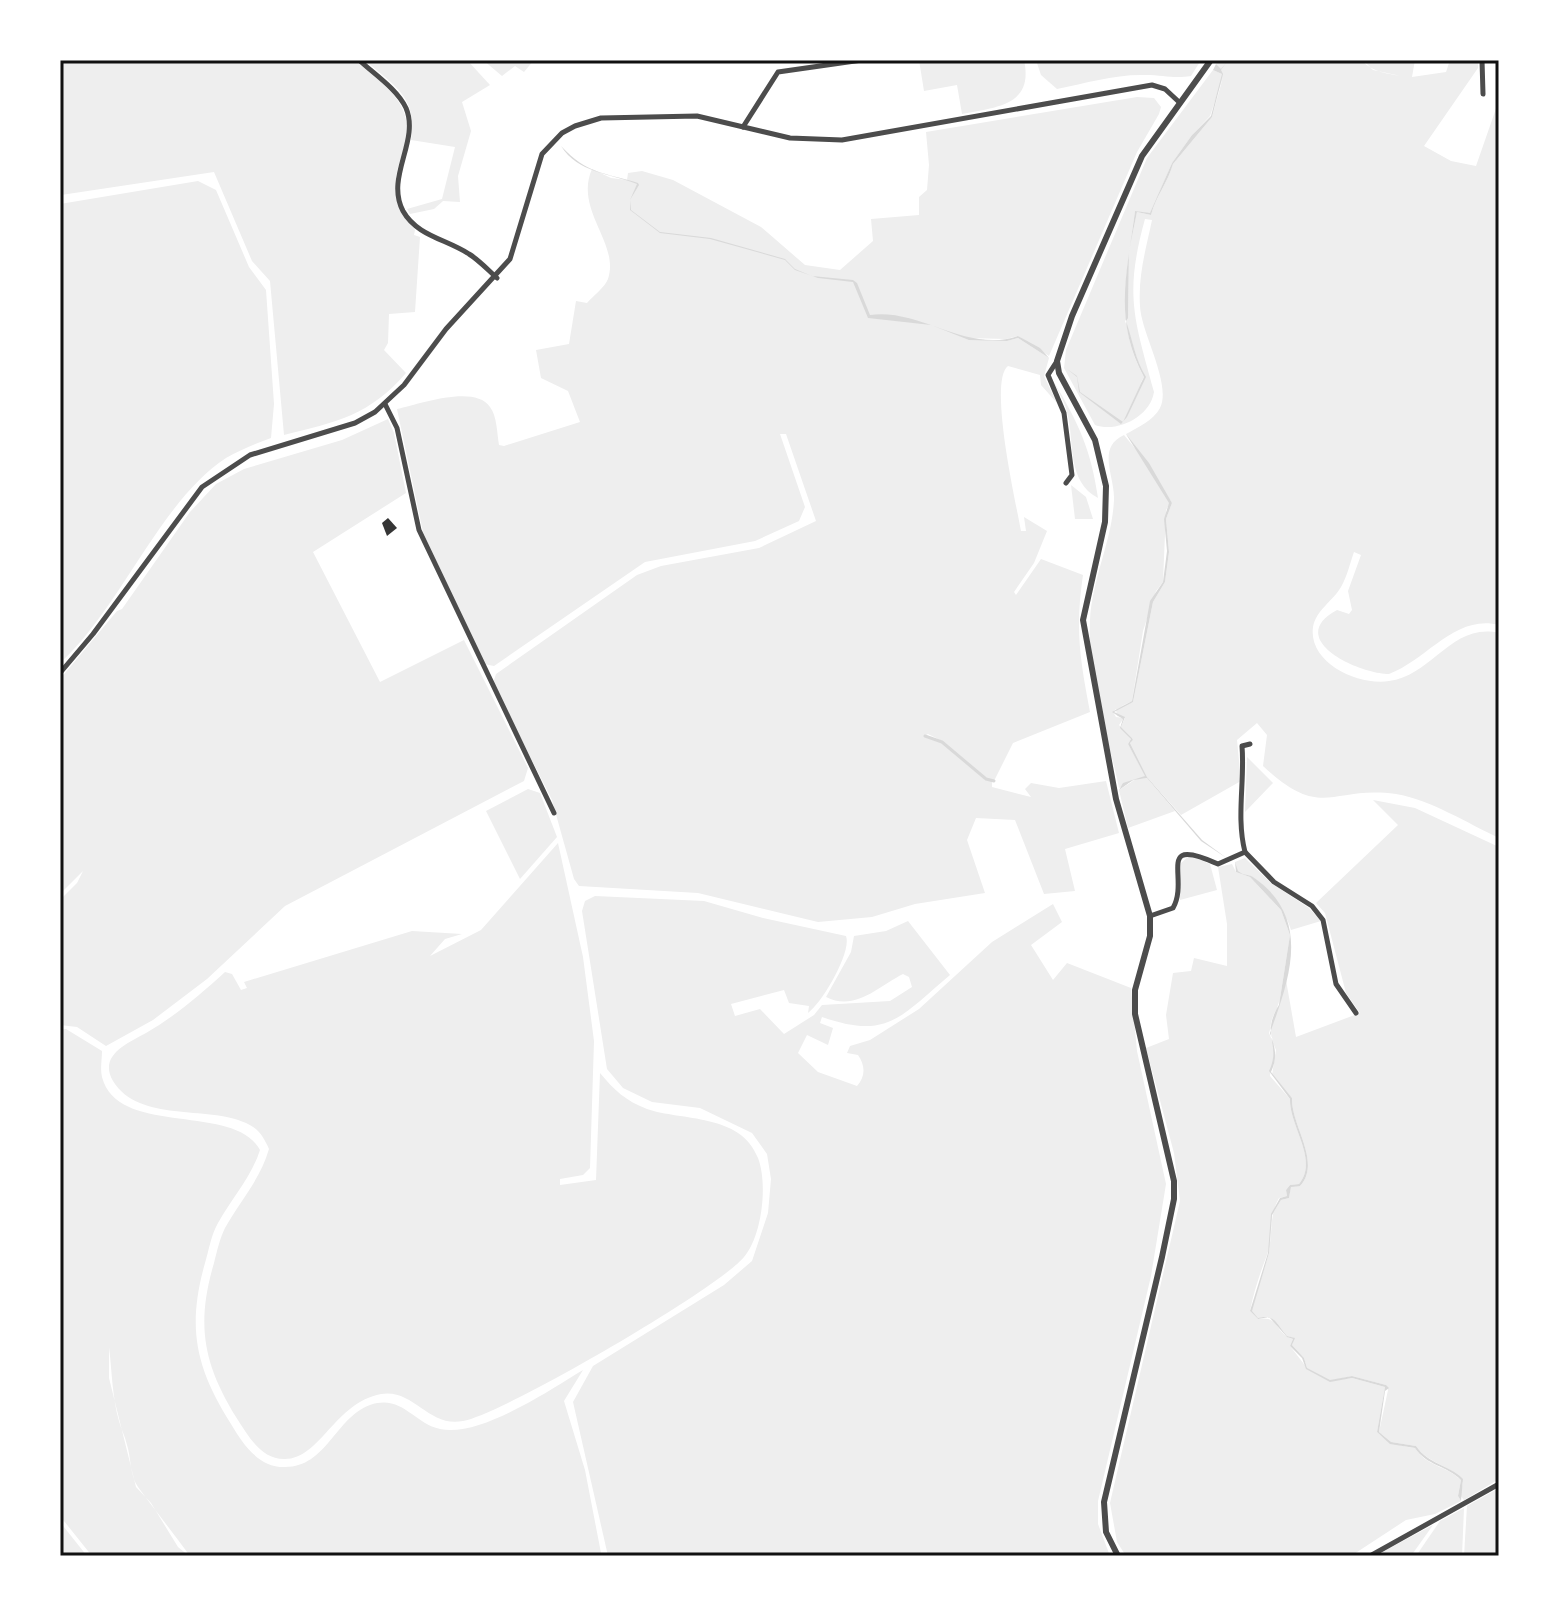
<svg xmlns="http://www.w3.org/2000/svg" width="1559" height="1616" font-family="'Open Sans',sans-serif">
<style>
.green{fill:#eee;fill-rule:evenodd}
.water{fill:#d9d9d9}
.lines{fill:none;stroke-linecap:round;stroke-linejoin:round}
.stream{stroke:#d9d9d9;stroke-width:3}
.building{fill:#353535}
.minor{stroke:#4c4c4c;stroke-width:5}
.tertiary{stroke:#4c4c4c;stroke-width:6}
.neatline{fill:none;stroke:#111;stroke-width:3}
</style>
<rect width="100%" height="100%" fill="#fff"/>
<g class="green">
<path d="M60,60H355C371,75 395,90 403,110C421,152 370,172 415,230L414,235L420,237L415,312L389,314L388,343L384,350L406,373C370,415 337,422 284,435L270,281L252,261L214,172L61,195Z"/>
<path d="M365,60H467L490,85L462,102L471,131L458,176L460,202L443,201L434,209L410,214L407,209L442,199L455,147L411,140C418,97 395,87 365,60Z"/>
<path d="M483,60H534L524,72L515,66L502,76Z"/>
<path d="M919,60H1024C1034,106 996,107 962,114L957,85L924,91Z"/>
<path d="M1036,60H1201L1191,76C1174,79 1163,75 1146,75C1115,74 1087,83 1057,89L1041,75Z"/>
<path d="M1219,60H1227L1222,68L1228,60H1361C1376,75 1391,73 1410,78L1373,70L1363,60H1415L1412,77L1446,72L1450,60H1478V68L1424,146L1451,161L1476,166L1499,100V625C1455,614 1427,660 1389,674C1359,674 1283,639 1337,610L1349,614L1352,610L1348,591L1361,555L1354,552C1350,563 1347,577 1341,587C1333,601 1316,610 1313,627C1308,663 1359,686 1389,681C1432,676 1452,622 1499,633V838C1467,823 1431,800 1396,794C1330,785 1323,822 1263,766L1267,735L1257,723L1237,740L1241,781L1181,815L1147,777L1130,743L1133,740L1132,738L1121,727L1125,718L1117,716L1116,709L1113,712L1116,717L1124,718L1119,725L1131,739L1128,744L1146,777L1139,779L1147,778L1175,811L1128,828L1119,790L1136,779L1119,788C1108,735 1087,675 1090,620C1092,579 1112,541 1114,500C1115,476 1096,448 1124,435L1148,464L1170,503L1166,510L1163,582L1156,591L1143,631L1132,701L1120,707L1133,702L1153,602L1165,582L1169,552L1166,519L1172,503L1126,434C1137,428 1154,420 1160,408C1172,384 1141,333 1140,306C1138,275 1146,249 1152,220L1145,219C1124,295 1134,318 1154,392C1150,417 1117,433 1095,425L1064,368L1066,350L1147,158L1213,70L1222,74L1216,64ZM1223,77L1212,117L1173,164C1168,182 1156,196 1151,215L1137,212L1129,251L1128,317L1125,321C1133,341 1135,359 1145,377L1140,384L1144,377C1114,325 1127,270 1135,211L1150,214L1172,163L1192,135L1210,116Z"/>
<path d="M1137,97L1154,98L1161,107L1159,114L1137,152L1049,356L1018,336L1006,339L966,338L1007,341L1018,338L1049,358L1044,376L1057,403L1041,385L1040,375L1008,366C988,381 1016,503 1021,531H1026L1024,517L1047,531L1034,563L1014,592L1016,595L1041,559L1083,575C1075,630 1080,659 1090,712L1013,743L994,781L986,778L942,741L928,734L924,736L942,742L985,780L992,781V787L1031,797L1025,789L1031,783L1059,788L1106,781L1119,833L1065,849L1075,891L1044,894L1015,820L976,818L967,840L985,893L915,904L872,917L818,922L698,893L579,886L574,879L552,800L493,683L496,674L637,575L661,566L759,548L816,521L786,434H780L805,507L799,521L755,541L645,562L494,666L484,664L423,532L397,409C419,404 475,384 490,407C497,416 497,433 499,445L504,446L580,422L568,391L541,378L536,350L569,344L576,301L587,303C593,296 605,287 608,279C620,243 574,210 592,169L611,178L627,180L628,173L642,171L673,180L761,227L805,265L840,270L873,241L871,219L919,215V197L927,190L929,165L926,132Z"/>
<path d="M198,181L216,190L249,267L266,290L274,404L271,438C255,444 240,450 226,458C160,501 120,609 60,663V204Z"/>
<path d="M1054,382C1079,424 1091,450 1098,498C1066,481 1075,442 1067,412C1065,402 1058,392 1054,382Z"/>
<path d="M388,419L394,433L406,493L313,552L380,682L464,640L528,768L524,781L285,906L207,979L153,1020L106,1046L77,1027L60,1025V900L77,883L83,871L60,894V679L117,611L122,609L190,512L216,484L244,469L342,440Z"/>
<path d="M1071,485L1086,497L1093,519H1075Z"/>
<path d="M1247,757L1273,783L1245,812Z"/>
<path d="M528,789L540,793L557,837L520,879L486,811Z"/>
<path d="M1373,800L1415,808L1499,847V1479L1464,1500L1460,1495L1463,1483C1453,1464 1430,1466 1416,1446L1391,1442L1379,1432L1388,1390L1386,1385L1352,1376L1329,1381L1352,1378L1385,1387L1377,1432C1388,1443 1400,1446 1415,1448C1427,1467 1445,1465 1461,1480L1458,1496L1461,1501L1435,1514L1406,1520L1351,1556H1126L1117,1542L1110,1503L1180,1201L1174,1153L1146,1048L1169,1039L1166,1015L1173,973L1191,971L1194,958L1227,966V924L1218,867L1232,864L1236,872L1250,877L1281,910L1290,935L1279,1005C1263,1031 1275,1032 1274,1056C1274,1063 1270,1069 1270,1076L1290,1099C1289,1126 1319,1160 1299,1184L1290,1185L1286,1190L1287,1196L1279,1198C1268,1217 1274,1236 1267,1255C1260,1273 1254,1291 1250,1311L1258,1319C1280,1315 1275,1334 1293,1339L1290,1346L1307,1368L1304,1358L1292,1345L1294,1338L1287,1336C1276,1324 1276,1314 1258,1318L1251,1311L1269,1253L1272,1215L1281,1200L1289,1198L1291,1186H1300C1322,1162 1291,1126 1292,1098L1272,1075L1276,1050L1269,1033L1286,980L1296,1037L1360,1013L1346,993L1325,913L1316,903L1398,825Z"/>
<path d="M558,843L583,957L594,1041L590,1168L583,1175L560,1179V1185L596,1180L600,1073C614,1090 626,1101 647,1109C681,1121 741,1113 758,1158C768,1184 762,1236 744,1257C718,1289 503,1414 463,1421C429,1428 413,1388 381,1394C334,1403 320,1460 284,1459C260,1459 248,1435 236,1417C203,1363 196,1324 214,1263C217,1251 220,1238 225,1228C240,1201 260,1180 269,1149C263,1136 259,1129 246,1123C207,1105 139,1123 113,1081C98,1055 128,1043 146,1033C174,1017 201,994 225,972L232,974L241,990L247,988L244,982L412,931L462,934L445,939L430,956L481,930Z"/>
<path d="M1190,855L1210,864L1217,890L1180,900L1179,865Z"/>
<path d="M1245,858L1271,883L1309,908L1321,921L1291,930C1285,911 1271,889 1254,878C1249,874 1243,876 1237,871L1235,862Z"/>
<path d="M595,896L704,901L763,918L846,936C852,952 822,1003 808,1013L809,1006L789,1003L784,990L731,1004L735,1016L760,1009L784,1034L814,1015L822,1005L890,1001L912,987L909,977L903,974C879,986 855,1012 826,997L851,952L854,936L886,931L908,921L950,975C900,1017 888,1040 822,1017L820,1023L833,1028L828,1045L807,1035L798,1053L818,1072L857,1086C866,1076 865,1065 858,1055L847,1053L850,1046L870,1040L919,1009L992,942L1053,904L1062,922L1031,945L1053,980L1067,963L1131,988L1137,1051L1166,1184L1151,1276L1098,1501V1524L1110,1556H608L573,1402L593,1366L724,1285L752,1261L768,1213L771,1179L767,1154L752,1133L700,1108L652,1102L623,1088L607,1069L582,911L585,901Z"/>
<path d="M66,1029L102,1051C102,1059 100,1069 102,1077C118,1138 235,1102 260,1150C251,1178 232,1198 218,1223C211,1235 209,1250 205,1263C187,1327 195,1367 231,1424C243,1444 258,1467 284,1467C326,1468 335,1418 370,1405C402,1394 413,1423 440,1429C479,1438 550,1390 583,1370L564,1401L585,1470L601,1553L190,1556C174,1534 155,1510 138,1487C130,1476 131,1457 127,1445C125,1436 121,1429 119,1421C112,1396 112,1371 109,1347V1378L136,1487L151,1503L178,1547L189,1556H92L60,1516V1030Z"/>
<path d="M1499,1488V1556H1464L1467,1506Z"/>
<path d="M1464,1508L1462,1556H1416L1440,1521Z"/>
<path d="M60,1522L87,1556H60Z"/>
<path d="M1433,1525L1411,1556H1375Z"/>
</g>
<g class="water">
<path d="M1228,60L1221,70L1223,74L1212,117L1173,164C1168,182 1156,196 1151,215L1137,212L1129,251L1128,318L1126,321C1133,341 1135,359 1146,377L1127,417L1121,424L1079,392L1077,377L1067,369L1077,376L1080,392L1123,422L1144,377C1113,320 1127,273 1135,211L1150,213L1172,163L1192,135L1211,116L1222,74L1213,70L1216,64L1221,69Z"/>
<path d="M561,146C588,175 604,172 638,183L639,185L630,200L631,210L660,232L711,238L785,259L795,269L812,276L853,280L857,283L870,315C921,308 967,354 1018,336L1040,348L1049,358L1018,338L1007,341L969,340L931,325L868,318L853,282L818,278L795,270L785,260L710,239L660,233L630,210V200L637,184C609,173 578,173 561,146Z"/>
<path d="M1126,434L1149,463L1172,503L1166,519L1169,552L1165,582L1153,602L1133,702L1114,712L1125,717L1121,727L1132,738L1133,740L1130,743L1147,777L1202,840L1228,859L1201,841L1147,778L1133,780L1119,790L1123,783L1145,776L1128,744L1131,739L1120,728L1123,719L1112,712L1132,701L1150,601L1163,582L1167,551L1164,519L1169,503Z"/>
<path d="M1235,862L1238,871C1244,876 1248,874 1253,877C1313,918 1289,980 1270,1033C1275,1048 1278,1056 1271,1072L1292,1098C1291,1126 1322,1162 1300,1186L1291,1187L1289,1198L1281,1200L1272,1215L1269,1253L1252,1311L1258,1318C1276,1314 1276,1324 1287,1336L1295,1338L1292,1345L1304,1358L1307,1368L1330,1380L1352,1376L1386,1385L1389,1388L1385,1391L1379,1432L1391,1442L1416,1446C1429,1465 1448,1464 1463,1479L1461,1501L1458,1496L1461,1480C1446,1465 1427,1466 1415,1448L1390,1444L1377,1432L1385,1387L1352,1378L1330,1382L1306,1369L1302,1358L1290,1346L1293,1339L1287,1337L1269,1317L1258,1319L1250,1311L1268,1253L1271,1214L1280,1198L1287,1196L1286,1190L1290,1185L1299,1184C1319,1160 1289,1126 1290,1099L1269,1071C1282,1044 1260,1036 1279,1005L1290,935L1281,910L1250,877L1236,872Z"/>
</g>
<g class="lines">
<path class="stream" d="M925,736L942,742L986,779L994,781"/>
</g>
<path class="building" d="M388,518L397,528L387,536L382,523Z"/>
<g class="lines">
<g class="minor">
<path d="M359,60C374,74 397,89 406,108C420,141 385,177 403,211C417,236 446,239 469,254C479,260 488,270 497,278"/>
<path d="M1482,60L1483,94"/>
<path d="M743,127L778,72L862,60"/>
<path d="M1057,361L1048,375L1064,413L1072,475L1066,483"/>
<path d="M385,404L397,428L419,530L554,813"/>
<path d="M60,673L93,634L202,487L250,455L355,423L375,412L404,385L446,329L510,259L542,154L562,133L575,126L601,118L697,116L790,138L842,140L1152,85L1165,89L1179,102"/>
<path d="M1245,852L1274,882L1312,906L1323,920L1336,984L1356,1013"/>
<path d="M1150,916L1173,908C1190,878 1154,835 1218,864L1245,852C1236,817 1245,781 1242,746L1250,744"/>
<path d="M1370,1556L1499,1484"/>
</g>
<path class="tertiary" d="M1118,1556L1106,1532L1104,1502L1162,1257L1174,1199V1181L1135,1014V990L1150,936V916L1116,799L1083,620L1105,522L1106,486L1095,440L1059,373L1057,361L1072,316L1142,156L1211,60"/>
</g>
<rect width="1559" height="1616" fill="none" stroke="#ffffff" stroke-width="124"/>
<rect x="62" y="62" width="1435" height="1492" class="neatline"/>
</svg>
